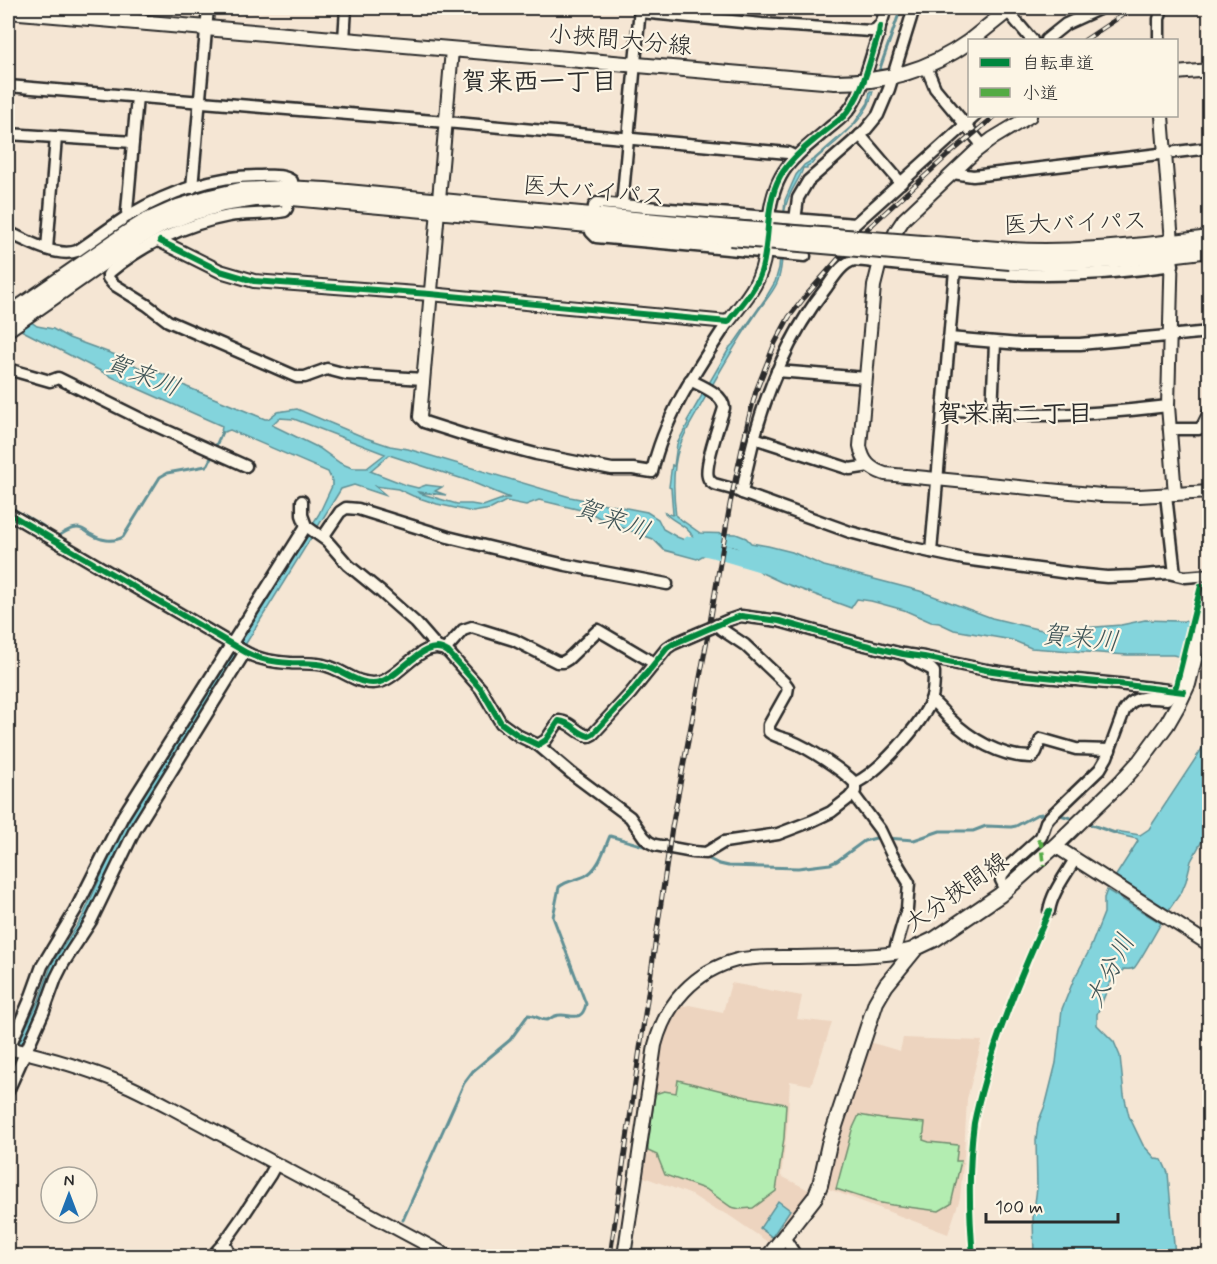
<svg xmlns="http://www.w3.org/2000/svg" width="1217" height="1264" font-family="Mynerve,'Klee One',sans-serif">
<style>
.built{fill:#edd4bf}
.green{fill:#b3edb1;stroke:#6f8c6e;stroke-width:1.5}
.water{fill:#83d4dc;stroke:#609095;stroke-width:1.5;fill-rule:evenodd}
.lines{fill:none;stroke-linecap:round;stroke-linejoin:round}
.stream{stroke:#609095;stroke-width:3}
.river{stroke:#83d4dc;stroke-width:16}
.minor-casing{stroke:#2b2b2b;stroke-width:15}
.tertiary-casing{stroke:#2b2b2b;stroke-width:16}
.secondary-casing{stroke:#2b2b2b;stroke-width:18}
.minor{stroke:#fcf5e5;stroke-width:10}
.tertiary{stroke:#fcf5e5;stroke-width:12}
.secondary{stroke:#fcf5e5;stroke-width:14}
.rail-casing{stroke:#2b2b2b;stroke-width:5}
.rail{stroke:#fcf5e5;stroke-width:3;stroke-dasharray:9;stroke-linecap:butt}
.secondary-bridge-casing{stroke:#2b2b2b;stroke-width:18;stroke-linecap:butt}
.secondary-bridge{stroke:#fcf5e5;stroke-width:14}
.quiet{stroke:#54ab44;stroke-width:4.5;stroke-dasharray:9 4.5;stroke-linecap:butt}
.cycleway-casing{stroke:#fcf5e5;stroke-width:10}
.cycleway{stroke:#00873e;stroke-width:6}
.labels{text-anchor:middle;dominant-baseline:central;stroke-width:4.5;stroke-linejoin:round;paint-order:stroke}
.street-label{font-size:24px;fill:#2b2b2b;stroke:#fcf5e5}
.neighbourhood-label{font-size:26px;font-weight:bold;fill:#2b2b2b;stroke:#fcf5e5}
.water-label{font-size:26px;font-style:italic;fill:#415557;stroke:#fcf5e5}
</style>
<rect width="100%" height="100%" fill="#f5e6d4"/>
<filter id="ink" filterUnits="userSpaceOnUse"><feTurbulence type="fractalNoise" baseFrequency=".0167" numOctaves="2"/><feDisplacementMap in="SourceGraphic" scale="12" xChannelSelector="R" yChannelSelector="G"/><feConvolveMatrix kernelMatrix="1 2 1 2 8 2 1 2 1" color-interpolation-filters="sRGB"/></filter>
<g filter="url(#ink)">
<g class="built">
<path d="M731,983L802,996L797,1019L832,1023L811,1085L790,1081L787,1129L781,1176L811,1191L772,1245L727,1214L712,1208L692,1195L644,1177L662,1043L669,1022L680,1007L689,1005L723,1012Z"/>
<path d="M903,1038L982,1041L967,1099L964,1154L960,1198L948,1234L826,1188L844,1115L869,1042L900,1051Z"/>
</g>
<g class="green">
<path d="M678,1080L747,1097L786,1104L784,1138L776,1191L753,1208L740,1209L731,1207L707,1190L665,1175L657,1155L648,1151V1143L655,1094L664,1091L676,1093Z"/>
<path d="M859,1115L882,1119L925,1123L923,1140L929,1142L958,1145L956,1161H961L951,1204L939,1211L892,1205L876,1202L836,1189L852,1130Z"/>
</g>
<g class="water">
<path d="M870,91H873C871,98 870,104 866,109C859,122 840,139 829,148C823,153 816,157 812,164L807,166V168H803C802,175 791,190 788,199C778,225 787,259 777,283C771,296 761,305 754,317C734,346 717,376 700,407C693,420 684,433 679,448C672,469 673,493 676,516L700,533L736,534L746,538L751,543L768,546L792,552L824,566L920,591L992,618L1037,629L1055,632H1073L1083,628L1121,625L1145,620L1209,622V662H1202L1173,655H1127L1031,648L1012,640L954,630L939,623L931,622L904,610L871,601L857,599L851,608L781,582L762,573L750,563L744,553L734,547L714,545L706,554L697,559L664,550L653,539L607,522L589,512L539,500L526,505L506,501L491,509L473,512L437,504L413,496L398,489L375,486L387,496L354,485L341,489L205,710L25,1044L19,1042L39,1000L52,963L82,918L120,834L192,719L214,679L319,514L332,486V481L328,472L230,430L221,433L222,426L114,378L21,330L31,322L37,326L53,329L69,338L121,357L138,367L147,369L163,374L187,387L265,419H268L277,412L297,409L366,438L390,446L408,449L570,497L647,512L658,519L663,529L677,537L687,541L693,537C686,524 674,523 665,513L672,515L673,514L671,488L669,487L672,464V466H674L677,444L688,423L687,421L730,347L735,342L765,299L775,282L779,268L785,200L796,175L804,165L814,159L853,125L868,103ZM279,418L294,419L385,454L367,468H352L340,463L319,448L272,425ZM389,455L469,481L510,498H505L483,506L471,504H457L419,493L418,492L446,495L435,491L442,487L426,485L418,488L406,485L370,471Z"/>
<path d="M1209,738V828L1191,861L1186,881L1182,891L1168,911L1115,877L1138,841L1137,839L1115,834L1116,831L1140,835L1149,829Z"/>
<path d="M1107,890L1161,923C1157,930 1137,966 1134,968C1130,970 1128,969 1124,969L1110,983L1097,1014V1025L1114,1042L1120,1056L1124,1095L1129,1116L1143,1145L1156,1159L1162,1160L1168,1173L1175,1256H1034L1033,1218L1037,1188L1036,1140L1038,1123L1046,1103L1056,1063L1062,1009L1074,979L1089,951L1104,913V898Z"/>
<path d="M778,1201L790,1210L772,1237L760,1228Z"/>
</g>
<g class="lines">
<g class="stream">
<path d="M878,74L901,8"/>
<path d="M215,448L222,432"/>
<path d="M8,506L43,526L49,532"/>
<path d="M55,538C62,534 69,528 77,528C83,528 86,531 90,534C100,540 113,543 123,537L160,477L167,473L206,466L208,464L213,454"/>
<path d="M1057,814L1077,820"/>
<path d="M1086,823L1115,833"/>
<path d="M886,838L914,840L940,831H973L986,826L1011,827L1016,826L1036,815L1048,813"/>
<path d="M705,857L719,864L728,866L798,868L830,864L837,861L864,841L880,837"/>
<path d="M8,1073L17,1053"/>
<path d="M403,1220L457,1099L464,1083L473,1071L510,1040L528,1015C536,1015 540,1020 546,1020C551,1020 550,1017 555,1016C568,1011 581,1026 586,1004L553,917L559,887C566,881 576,880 585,876C599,869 604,849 610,836L651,848"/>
</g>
<path class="river" d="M690,544L715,550L769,566"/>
<g class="minor-casing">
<g id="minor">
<path d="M1005,8L1032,40"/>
<path d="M640,12L762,24L871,31C882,29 883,17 886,8"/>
<path d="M344,40L346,8"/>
<path d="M1046,40L1066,24L1101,8"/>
<path d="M1159,40V19L1162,8"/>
<path d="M926,66L935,88L983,146"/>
<path d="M8,86L446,122L788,153L796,157"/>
<path d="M8,134L133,142"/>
<path d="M860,135L901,183"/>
<path d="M953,173L973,176L1210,148"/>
<path d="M192,188L208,8"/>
<path d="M288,198L287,208L285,211C267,215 247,213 229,216C187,224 143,244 110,272L108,275V278L113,284L147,305L168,321L297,377H305L327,369L346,374L423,379"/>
<path d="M622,205L640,8"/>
<path d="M128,216L127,211L137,97"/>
<path d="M795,220L798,198L808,181L864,132L878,115L889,89L914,8"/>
<path d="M768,223C774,170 790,161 828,129C836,122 845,116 851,107C864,88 871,55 879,33L880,26"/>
<path d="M8,232C26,241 57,258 77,251C95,239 113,225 131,214C169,192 216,175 260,176C271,176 283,174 292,181L293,189"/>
<path d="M47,249L56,137"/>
<path d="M805,256L596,237L591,232L594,206L597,203L855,224L975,116"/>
<path d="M949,338L1020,344H1080L1210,332"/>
<path d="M8,369L50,381L58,378L143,420L246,466"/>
<path d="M777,371L866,378"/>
<path d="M690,380C702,386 723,394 724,408C720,422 704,465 708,477C709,481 711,482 714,484L736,490L742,493L850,532L898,545L964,559L1076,574L1107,577L1133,576L1168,573L1185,577L1210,575"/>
<path d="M943,409C975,411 1007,415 1040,415C1083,415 1125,411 1168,406"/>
<path d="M992,413L995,343"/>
<path d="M420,417L424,422L471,437L536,454L612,469H633L652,472C664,417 697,369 728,322"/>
<path d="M1169,429H1199L1203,425L1210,411"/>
<path d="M754,438L850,469L869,466"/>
<path d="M742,493C755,420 779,347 826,288C834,277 841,264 854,260C906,265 957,272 1009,274C1063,277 1119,273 1173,265"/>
<path d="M1166,495L1175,574"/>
<path d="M302,501V515L306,526L327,541L348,565L381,592L416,623L437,647"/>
<path d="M8,513L245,652C259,660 274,662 290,663C302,664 315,662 327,666C345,671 360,687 380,682C402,676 425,635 448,652L481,689L501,723L519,736L538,745L546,740L559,721C572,722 577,734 589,736L593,734L630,694L667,648L673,644L729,620L741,616L779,621L861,644L903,654L924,657L986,670L1014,674L1118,684L1184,692"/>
<path d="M323,537L340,512L346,508L358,509L448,537L493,548L566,565L667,584"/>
<path d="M931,552L955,270"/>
<path d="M445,650L463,630L472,627L514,640L557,662H563L568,659L598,630L654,663"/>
<path d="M931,700C938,705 942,711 948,717C970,739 1002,758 1033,757L1036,752L1041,739L1076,749L1110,750"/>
<path d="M538,745L571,773L630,817L644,837L649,842L655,845L693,852L706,853L724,842L778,834L812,821L831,812L849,798L855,791V783C842,770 809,748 791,741C784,738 775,737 769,732V725L787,693L788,687L785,683L745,645L721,629L717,625"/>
<path d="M855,783C878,773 922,724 931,700C934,693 934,681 934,672L931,669L910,658"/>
<path d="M853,794L880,830L892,855L909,883L907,909L894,953"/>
<path d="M1006,890L1001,880L1002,875L1009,866L1041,837L1046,822L1050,817L1100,769L1107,757L1124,711C1135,693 1148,698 1167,699L1174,692"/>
<path d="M1049,911C1052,892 1066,875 1075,859"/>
<path d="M9,1048L29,1002L42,966L75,911L123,816L306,526"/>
<path d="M8,1091L44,1011L56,978L63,964L91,921L135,830L245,652"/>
<path d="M784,1237L796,1256"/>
<path d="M224,1243L231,1256"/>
<path d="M212,1256L224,1243L243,1216L270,1175L276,1164"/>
</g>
</g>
<g class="tertiary-casing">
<g id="tertiary">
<path d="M1176,73L1210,70"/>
<path d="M1030,116L992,139L975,152L904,219L896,231L880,262L874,286L860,446C863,462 870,469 885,474L1101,495L1139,496L1210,492"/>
<path d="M1162,116L1172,242L1168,406L1175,494"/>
<path d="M160,241L220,271L254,281L430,294L728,322C746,298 761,284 765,253"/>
<path d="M420,417L452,50"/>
<path d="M1055,846L1210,945"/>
<path d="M8,1048C46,1057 83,1067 119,1082C136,1089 153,1098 170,1107L448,1256"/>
<path d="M624,1256L655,1045C666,1003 695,971 737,960C752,957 768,957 783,957C806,957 829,956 852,956C874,955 895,955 916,948"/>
</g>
</g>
<g class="secondary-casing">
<g id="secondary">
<path d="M8,11L835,82C886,82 928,71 970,41"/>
<path d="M971,40L1011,8"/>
<path d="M1011,250C1077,254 1144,245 1210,238"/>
<path d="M1010,262C1076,266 1144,258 1210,250"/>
<path d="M8,315L125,234L144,222L178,207L210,197L240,190L283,188L326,190L731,228"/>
<path d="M8,329L137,239L164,224L192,213L223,204L255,199L292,198L730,238"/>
<path d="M769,1256L815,1197L820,1185L829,1144L876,1002L886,985L916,948L935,939L1000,895L1055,846L1121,782L1140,761L1167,724L1179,703L1188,684L1210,594"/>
</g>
</g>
<use href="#minor" class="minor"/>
<use href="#tertiary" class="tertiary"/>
<use href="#secondary" class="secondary"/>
<g class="rail-casing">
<g id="rail">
<path d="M1085,40L1133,8"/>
<path d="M610,1256L672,827L707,640L730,504L748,421L756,391L775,343L789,317L804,298L853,242L948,155L995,116"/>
</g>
</g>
<use href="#rail" class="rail"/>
<g class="secondary-bridge-casing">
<g id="secondary-bridge">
<path d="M731,228L1011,250"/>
<path d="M730,238L1010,262"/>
</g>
</g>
<use href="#secondary-bridge" class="secondary-bridge"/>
<path class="quiet" d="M1038,839L1041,843L1044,866"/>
<g class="cycleway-casing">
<g id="cycleway">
<path d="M160,241L220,271L254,281L430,294L728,322C739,307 755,291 761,272C771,241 764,206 780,177C792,154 824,133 844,116C863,96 870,59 879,33L880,26"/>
<path d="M8,513L245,652C259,660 274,662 290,663C302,664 315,662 327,666C345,671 360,687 380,682C402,676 425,635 448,652L481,689L501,723L519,736L538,745L546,740L559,721C572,722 577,734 589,736L593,734L630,694L667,648L673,644L729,620L741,616L779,621L861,644L903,654L924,657L986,670L1014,674L1118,684L1184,692"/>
<path d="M1176,686L1201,586"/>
<path d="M973,1256C969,1212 968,1168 974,1123C977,1108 981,1093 985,1079C1001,1021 1025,966 1049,911"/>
</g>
</g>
<use href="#cycleway" class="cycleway"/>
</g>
</g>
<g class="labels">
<g class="street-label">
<text transform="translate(620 41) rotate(5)">小挾間大分線</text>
<text transform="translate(594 192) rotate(5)">医大バイパス</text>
<text transform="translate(1075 224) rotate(-2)">医大バイパス</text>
<text transform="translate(957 893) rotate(-35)">大分挾間線</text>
</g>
<g class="neighbourhood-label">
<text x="539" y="83">賀来西一丁目</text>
<text x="1015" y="415">賀来南二丁目</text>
</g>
<g class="water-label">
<text transform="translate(142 376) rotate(21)">賀来川</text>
<text transform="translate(612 520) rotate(20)">賀来川</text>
<text transform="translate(1080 639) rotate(6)">賀来川</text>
<text transform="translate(1111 971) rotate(-63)">大分川</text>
</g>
</g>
<rect width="1217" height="1264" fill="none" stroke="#fcf5e5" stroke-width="30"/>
<rect x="15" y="15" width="1187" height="1234" fill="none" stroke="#2b2b2b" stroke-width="2" filter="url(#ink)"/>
<rect x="968" y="39" width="210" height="78" fill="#fcf5e5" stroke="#a8a49b" stroke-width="1.5"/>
<rect x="980" y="58" width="30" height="9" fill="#00873e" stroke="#a8a49b" stroke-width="1.5"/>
<text x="1022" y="69" font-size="18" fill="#2b2b2b">自転車道</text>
<rect x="980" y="88" width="30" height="9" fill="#54ab44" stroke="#a8a49b" stroke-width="1.5"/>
<text x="1022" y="99" font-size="18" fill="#2b2b2b">小道</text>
<g transform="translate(69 1195)"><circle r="28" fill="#fcf5e5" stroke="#a8a49b" stroke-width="1.5"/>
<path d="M0-4.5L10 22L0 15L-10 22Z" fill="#1f6fb2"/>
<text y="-9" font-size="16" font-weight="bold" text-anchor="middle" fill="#2b2b2b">N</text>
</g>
<path d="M986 1213v9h132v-9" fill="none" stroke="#2b2b2b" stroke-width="3"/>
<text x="995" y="1213" font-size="18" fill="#2b2b2b" stroke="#fcf5e5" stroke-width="4.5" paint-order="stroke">100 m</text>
</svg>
